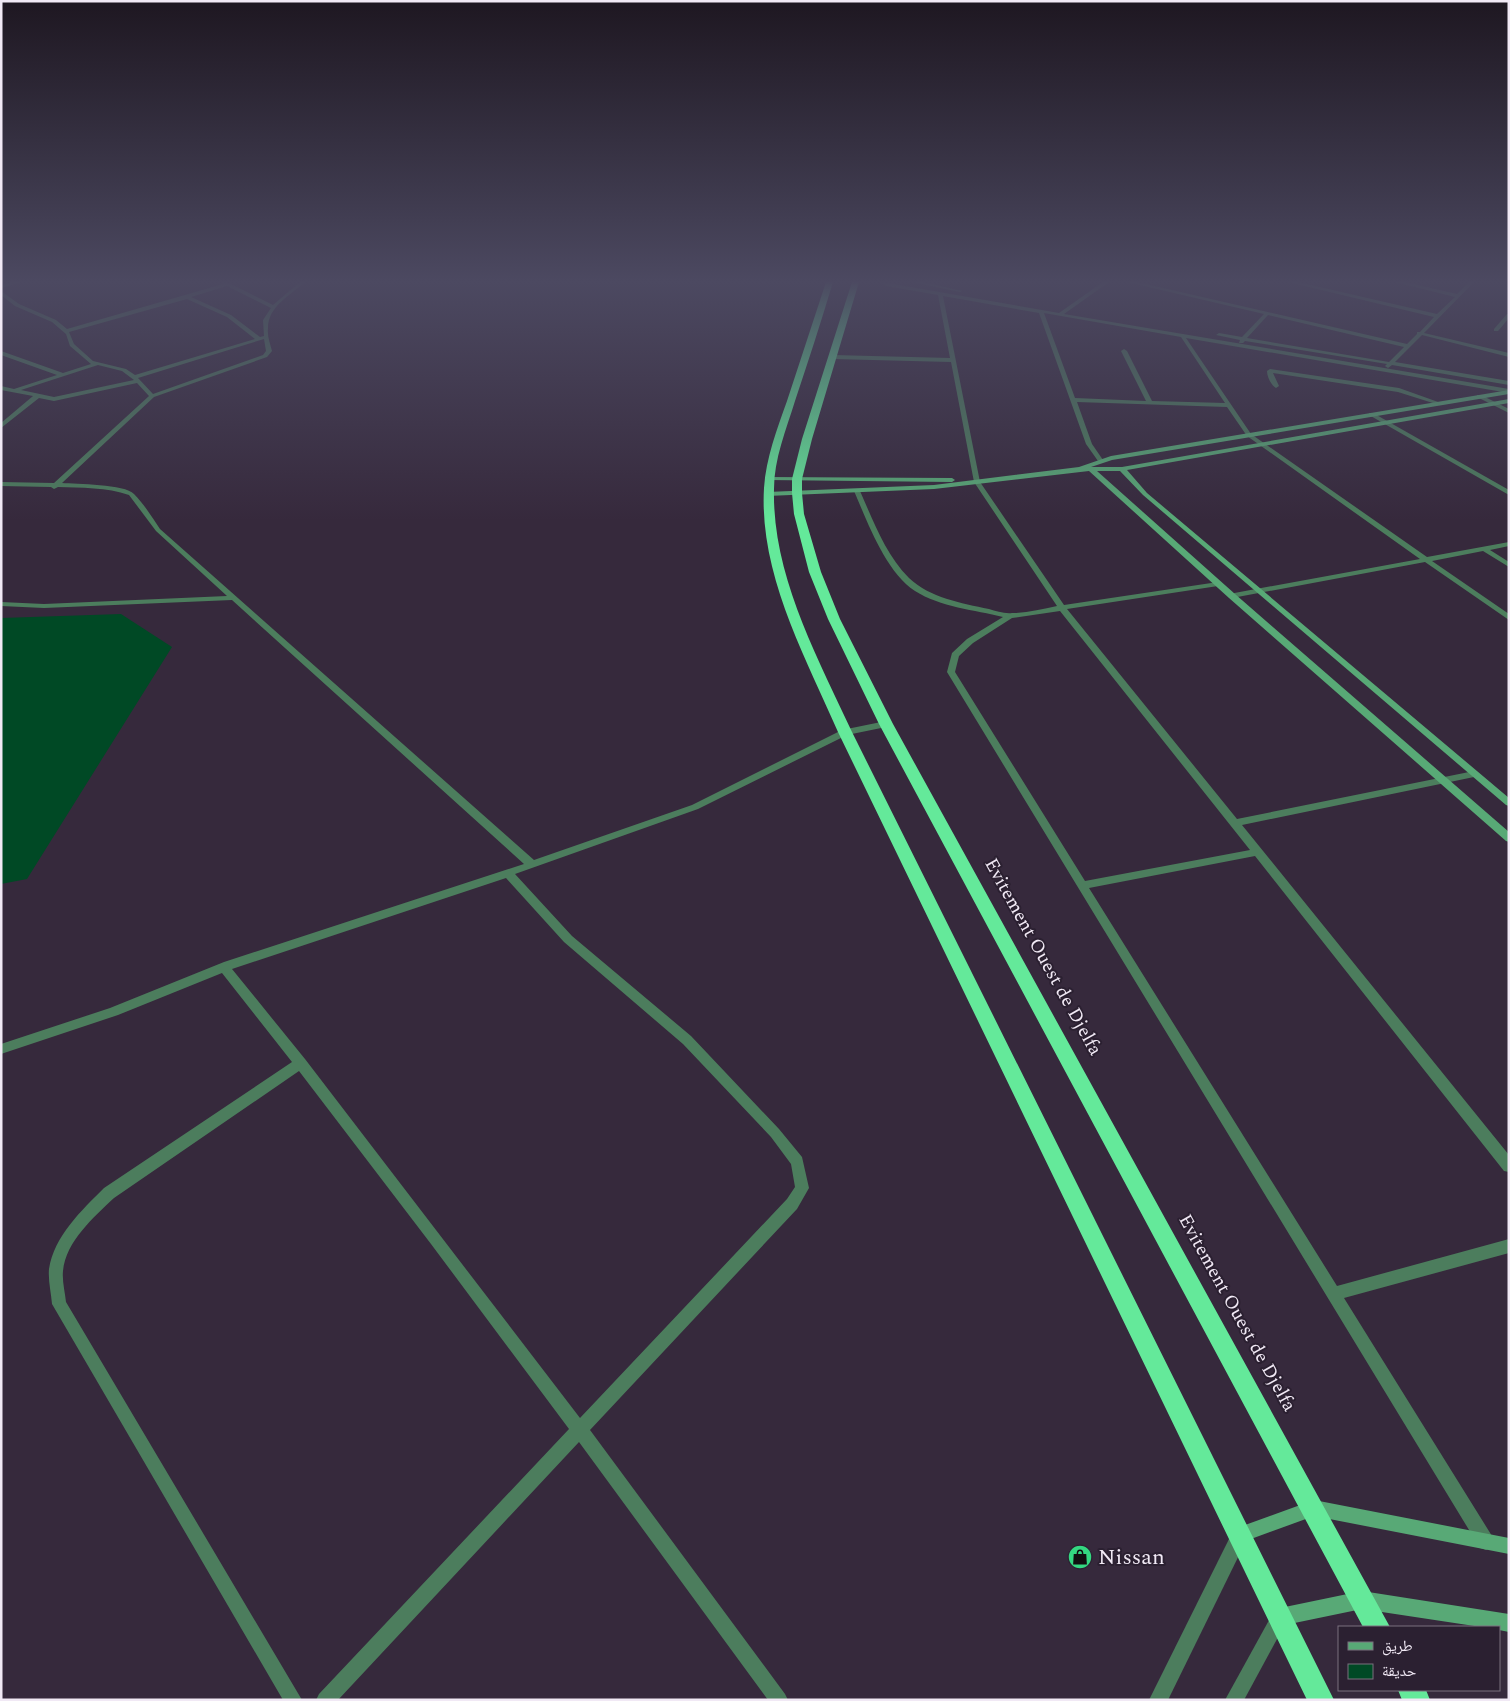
<svg xmlns="http://www.w3.org/2000/svg" width="1510" height="1701" font-family="Spectral,'Noto Naskh Arabic',serif">
<style>
.green{fill:#004925}
.lines{fill:none;stroke-linecap:round;stroke-linejoin:round}
.street{fill:#4c7d5d;fill-rule:evenodd}
.secondary{fill:#58a976;fill-rule:evenodd}
.highway{fill:#64e99a;fill-rule:evenodd}
.labels{text-anchor:middle;dominant-baseline:central;stroke-width:4;stroke-linejoin:round;paint-order:stroke}
.street-label{font-size:19px;fill:#f1e9f5;stroke:#2b2031}
.near-poi-label{font-size:22px;fill:#f1e9f5;stroke:#2b2031;text-anchor:start}
</style>
<rect width="100%" height="100%" fill="#36293c"/>
<path class="green" d="M121,614L172,647L27,879L1,884V618Z"/>
<g class="lines">
<g class="street">
<path d="M13,282H21L1,288V285Z"/>
<path d="M220,282L229,283L273,305L300,282H305C291,295 268,306 268,328C267,336 270,343 272,351L267,357L154,397L62,483C76,484 125,484 134,494C144,504 152,517 160,529L534,860L692,805L842,730L886,721L890,724L886,727L847,735L698,809L515,874L572,936L691,1036L779,1129L802,1157L809,1188L797,1209L590,1430L785,1694L788,1700H768L579,1442L338,1700H316L319,1694L569,1429L431,1244L299,1071L114,1198C94,1217 66,1241 63,1271C62,1281 65,1292 66,1302L302,1700H283L52,1304C51,1292 48,1280 49,1269C54,1236 82,1210 104,1188L292,1062L222,973L118,1015L1,1054V1044L110,1008L224,962L524,864L232,600L44,608L1,606V602L44,604L227,596L156,531L129,495C107,487 81,488 58,487L54,489L51,487L1,486V482L54,483L149,396L137,383L54,401L39,398L1,428V423L33,396L1,390V386L14,389L57,375L1,355V351L63,373L91,364L70,346L66,334L52,322L15,306L1,295V291L19,304L56,320L67,329L223,284ZM227,286L271,308L263,320L264,336L260,337L231,315L191,297ZM187,299L227,317L255,339L135,375L126,369L93,361L74,344L69,332ZM264,339L266,351L263,355L153,394L138,378ZM98,365L122,371L134,380L54,397L21,390ZM506,878L564,942L683,1044L771,1137L791,1164L795,1187L787,1199L580,1418L305,1059L232,969Z"/>
<path d="M882,282L1059,313L1103,282H1109L1064,314L1509,389V393L1186,338L1251,434L1427,557L1509,542V546L1490,550L1509,562V567L1483,551L1432,561L1509,614V620L1425,562L1232,598L1228,596L1229,594L1420,559L1247,436L1227,407L1077,402L1092,444L1103,460L1098,461L1086,444L1039,313L943,296L980,482L1064,605L1218,582L1222,584L1218,586L1067,609L1237,819L1474,771L1479,774L1474,777L1242,825L1509,1155V1172L1504,1171L1255,856L1089,888L1337,1286L1509,1239V1253L1344,1298L1492,1536L1494,1542L1492,1548L1486,1550L1480,1548L947,672L952,653L967,639L1003,617C975,610 940,607 915,591C885,571 868,523 854,491L855,490L860,491C873,520 885,554 909,578C930,598 961,603 989,609C996,611 1005,614 1012,613C1027,613 1042,609 1057,606L974,482L951,362L833,359L830,357L833,355L950,358L938,295L886,286ZM1044,313L1181,337L1225,403L1152,401L1127,351L1124,349L1121,351L1146,401L1075,398ZM1060,611L1250,850L1085,881L955,672L959,656L973,643L1012,618Z"/>
<path d="M912,282H923L962,291L960,292Z"/>
<path d="M1127,282H1137L1407,344L1417,334V332H1420L1434,317L1288,282H1298L1437,314L1455,297L1395,282H1405L1457,294L1469,282H1474L1424,333L1509,353V357L1422,335L1395,362L1509,381V385L1392,365L1388,368L1385,366L1387,364L1245,341L1243,343H1239L1240,340L1216,335L1219,333L1242,337L1264,314ZM1268,315L1404,347L1389,362L1247,338Z"/>
<path d="M1507,314H1509V318L1498,331H1494V329Z"/>
<path d="M1270,369L1399,388L1441,403L1436,404L1398,392L1273,373L1279,386L1276,388C1271,385 1267,377 1267,371Z"/>
<path d="M1477,395H1481L1509,409V413L1477,397Z"/>
<path d="M1369,413H1373L1509,490V495L1369,415Z"/>
<path d="M1239,1529L1245,1531L1247,1537L1245,1543L1168,1700H1149L1233,1531Z"/>
<path d="M1280,1608L1286,1611L1289,1617L1244,1700H1225L1274,1611Z"/>
</g>
<g class="secondary">
<path d="M1509,390V394L1112,460L1091,467H1122L1509,399V403L1127,470L1147,493L1509,798V806L1506,805L1143,495L1120,471H1097L1235,594L1509,832V842L1506,841L1229,598L1089,471L934,489L767,496L764,494L767,492L934,485L1079,467L1111,456Z"/>
<path d="M766,477L952,478L955,480L952,482L768,480L766,479Z"/>
<path d="M1314,1500L1509,1538V1554L1314,1516L1240,1543L1234,1541L1232,1535L1234,1529Z"/>
<path d="M1362,1591L1509,1614V1632L1499,1630V1627H1481L1362,1609L1280,1626L1274,1623L1271,1617L1274,1611L1280,1608Z"/>
</g>
<g class="highway">
<path d="M826,282H833C821,322 808,362 795,401C786,430 774,459 774,489C772,575 817,656 852,732L1334,1700H1307L838,732C805,656 759,574 764,488C766,458 777,429 787,401C800,361 813,322 826,282Z"/>
<path d="M852,282H859L812,439L802,479V493L804,514L821,572L840,619L893,724L1390,1627H1363L879,724L828,619L809,572L794,514L792,493V479L802,439Z"/>
<path d="M1398,1690H1426L1430,1700H1402Z"/>
</g>
</g>
<linearGradient id="sky" x2="0" y2="1"><stop stop-color="#1e1721"/><stop offset="0.54" stop-color="#4c4961"/><stop offset="1" stop-color="#4c4961" stop-opacity="0"/></linearGradient>
<rect width="1510" height="521" fill="url(#sky)"/>
<defs>
<g id="shop-disc" transform="scale(1.25)"><circle r="9.5" fill="#34d881" stroke="#2b2031"/><path d="M-5-2.5h2.3a2.7 3.5 0 0 1 5.4 0H5L5.5 6h-11ZM-1.5-2.5h3a1.5 2.3 0 0 0-3 0Z" fill="#111"/></g>
</defs>
<g fill-rule="evenodd">
<use href="#shop-disc" x="1080" y="1557"/>
</g>
<g class="labels">
<g class="street-label">
<text transform="translate(1043 957) rotate(61)">Evitement Ouest de Djelfa</text>
<text transform="translate(1237 1313) rotate(61)">Evitement Ouest de Djelfa</text>
</g>
<g class="near-poi-label">
<text x="1098" y="1557">Nissan</text>
</g>
</g>
<rect width="1510" height="1701" fill="none" stroke="#f1e9f5" stroke-width="5"/>
<rect x="1338" y="1626" width="162" height="65" fill="#2b2031" stroke="#7a707f"/>
<rect x="1348" y="1642" width="25" height="8" fill="#58a976" stroke="#7a707f"/>
<text x="1382" y="1651" font-size="15" fill="#f1e9f5">طريق</text>
<rect x="1348" y="1664" width="25" height="15" fill="#004925" stroke="#7a707f"/>
<text x="1382" y="1676" font-size="15" fill="#f1e9f5">حديقة</text>
</svg>
